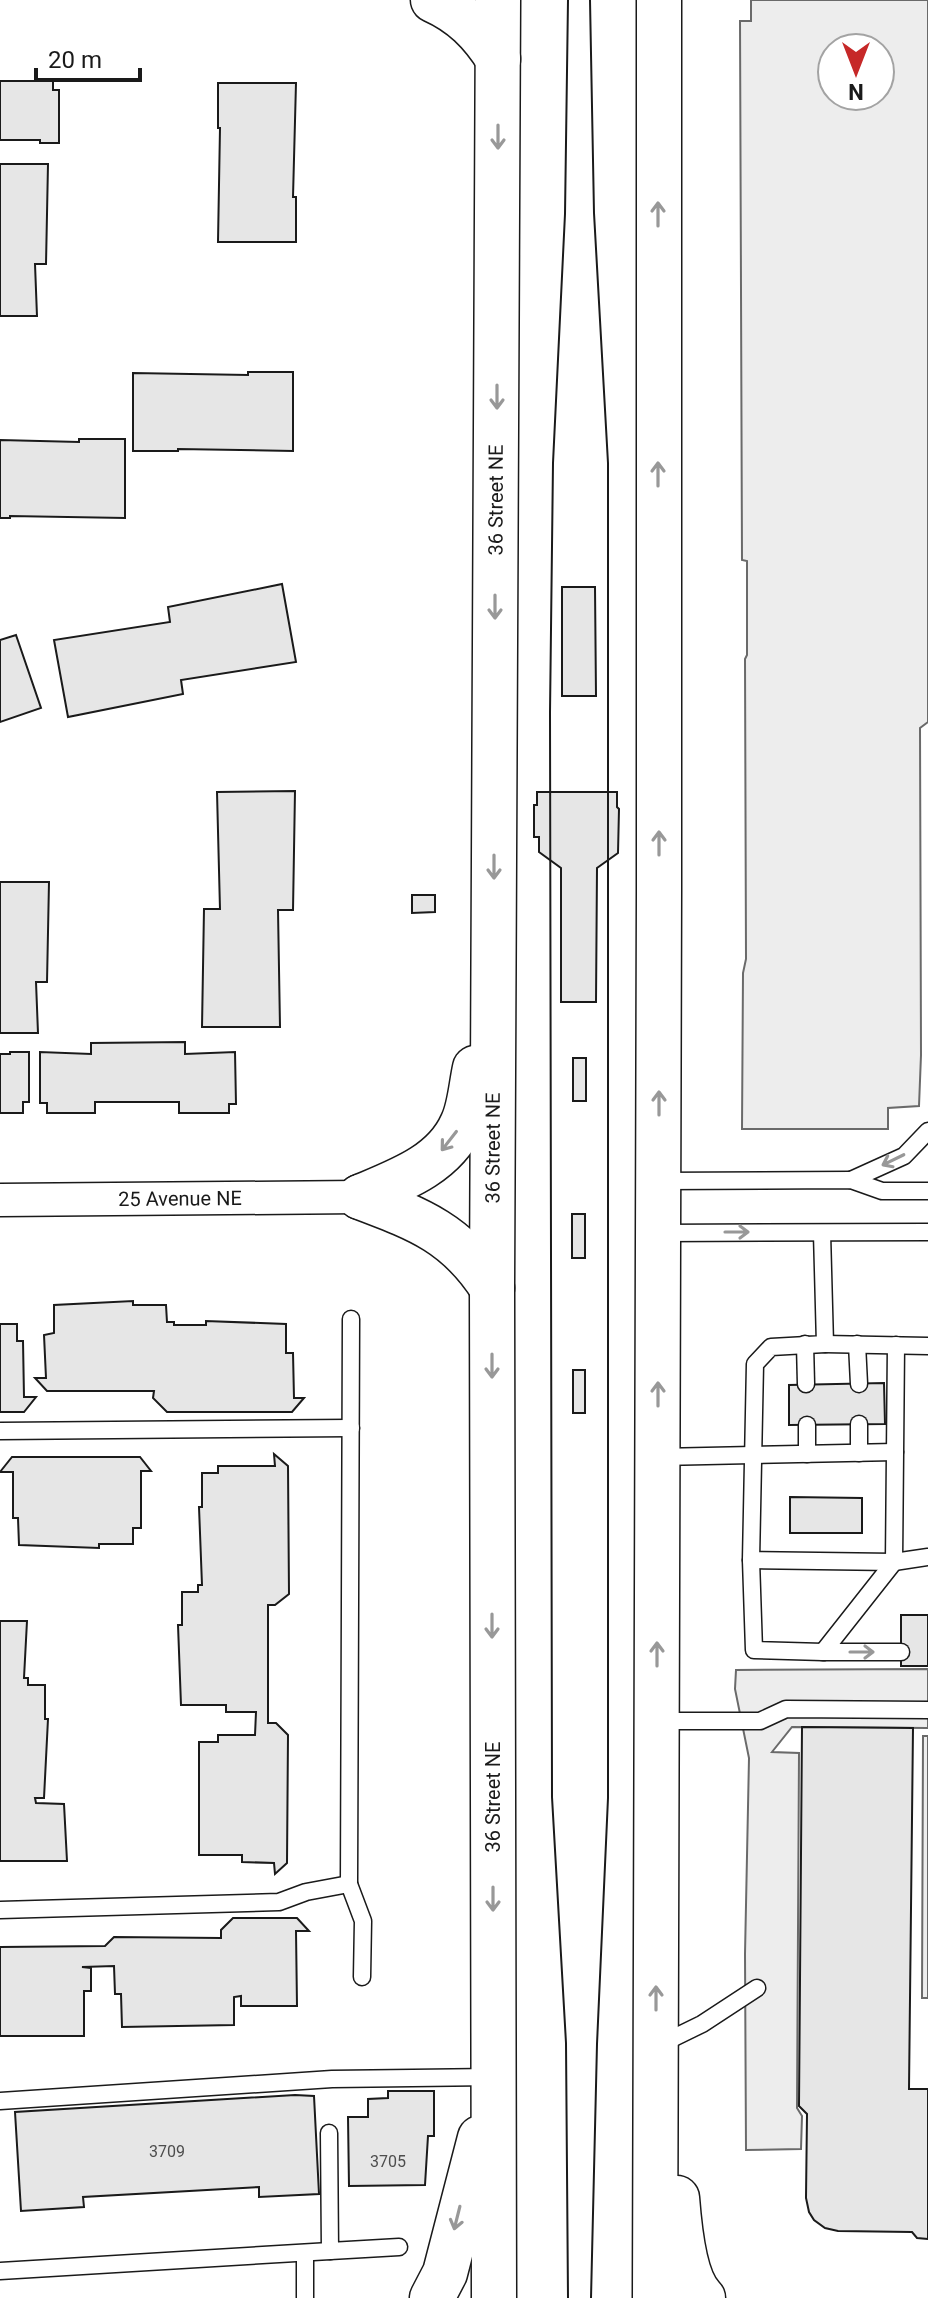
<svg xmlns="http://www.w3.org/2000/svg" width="928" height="2298" font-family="Roboto,sans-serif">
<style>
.parking{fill:#ededed;stroke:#6a6a6a;stroke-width:2;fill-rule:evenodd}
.building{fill:#e6e6e6;stroke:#1a1a1a;stroke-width:2}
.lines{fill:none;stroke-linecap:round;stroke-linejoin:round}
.lane-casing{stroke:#1a1a1a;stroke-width:19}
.street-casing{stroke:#1a1a1a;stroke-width:35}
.secondary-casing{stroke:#1a1a1a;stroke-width:47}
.lane{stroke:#fff;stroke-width:16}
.street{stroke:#fff;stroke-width:32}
.secondary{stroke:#fff;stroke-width:44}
.tram{stroke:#1a1a1a;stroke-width:2}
.oneway{stroke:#989898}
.labels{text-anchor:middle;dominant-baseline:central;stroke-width:6;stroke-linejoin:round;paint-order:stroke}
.number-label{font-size:16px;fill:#4d4d4d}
.street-label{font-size:20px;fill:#1a1a1a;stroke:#fff}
</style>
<rect width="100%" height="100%" fill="#fff"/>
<g class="parking">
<path d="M751,0H928V722L920,728L921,1055L919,1106L888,1108V1129H742L743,973L746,959L745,659L747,655V561L742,560L740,21H751ZM880,48V96H832V48Z"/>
<path d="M928,1669V1728L792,1727L772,1752L799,1753L797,2108L802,2116L801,2149L746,2150L745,1954L749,1758L735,1689L736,1670Z"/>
<path d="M923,1736H928V1998H922Z"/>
</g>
<g class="building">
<path d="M0,81H53V90H59V143H40V140H0Z"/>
<path d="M218,83H296L293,197H296V242H218L220,128H218Z"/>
<path d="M0,164H48L46,264H35L37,316H0Z"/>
<path d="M248,372H293V451L178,449V451H133V373L248,375Z"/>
<path d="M79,439H125V518L10,516V518H0V440L79,442Z"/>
<path d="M282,584L296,662L181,680L183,694L68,717L54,640L170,622L168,607Z"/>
<path d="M562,587H595L596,696H562Z"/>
<path d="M16,635L41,708L0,722V640Z"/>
<path d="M295,791L293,910H278L280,1027H202L204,909H220L217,792Z"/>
<path d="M537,792H617V807L619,809L618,853L597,868L596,1002H561V868L539,852V837H534V805H537Z"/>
<path d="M0,882H49L47,982H36L38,1033H0Z"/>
<path d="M412,895H435V912L412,913Z"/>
<path d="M185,1042V1054L235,1052L236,1104H229V1113H179V1102H95V1113H47V1103H40V1052L91,1054V1043Z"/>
<path d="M10,1052H29V1102H23V1113H0V1054H10Z"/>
<rect x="573" y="1058" width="13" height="43"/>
<rect x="572" y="1214" width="13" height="44"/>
<path d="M133,1301V1305H166L167,1322H174V1325H206V1321L286,1324V1353H293L294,1398H304L292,1412H167L153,1398L154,1391H47L35,1378H46L44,1335L54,1333V1305Z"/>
<path d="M0,1324H17V1341H23L24,1397H36L24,1412H0Z"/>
<rect x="573" y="1370" width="12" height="43"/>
<path d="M884,1383L885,1424L789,1425V1385Z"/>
<path d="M274,1454L288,1466L289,1594L275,1605H268V1723H276L288,1735L287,1863L275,1874L274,1863L242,1862V1855H199V1742H218V1735H255L256,1712H226V1705H181L178,1625H182V1592H198V1585H202L199,1507H202V1473H218V1466H275Z"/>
<path d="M12,1457H140L151,1471H141V1528H133V1544H99V1548L19,1545L18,1518H13V1472H0Z"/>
<path d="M790,1497L862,1498V1533H790Z"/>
<rect x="901" y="1615" width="27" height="51"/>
<path d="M0,1621H27L24,1678H28V1685H45V1719H48L44,1798H35L36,1803L64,1804L67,1861H0Z"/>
<path d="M802,1727L913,1728L909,2089H928V2239L917,2238L912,2232L838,2231L825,2228L814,2220L809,2212L806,2198L807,2114L799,2106Z"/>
<path d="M233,1918H297L309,1931H296L297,2006H241V1996L234,1997V2025L122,2027L121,1994H115L114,1966L82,1967L91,1968V1991H84V2036H0V1947L105,1946L114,1937L221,1938V1930Z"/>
<path d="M388,2091H434V2136H428L425,2185L349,2186L348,2117H368V2099L388,2098Z"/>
<path d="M295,2095L314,2096L319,2194L259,2197V2187L83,2197L84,2207L21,2211L15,2112Z"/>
</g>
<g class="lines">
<g class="lane-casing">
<g id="lane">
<path d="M851,1180L904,1156L928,1131"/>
<path d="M660,1181L851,1180L882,1191H928"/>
<path d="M660,1233L928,1232"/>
<path d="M822,1233L825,1344L771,1347L755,1364L751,1560L894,1562L928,1557"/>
<path d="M805,1344L806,1384"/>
<path d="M825,1344L928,1346"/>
<path d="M857,1344L859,1384"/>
<path d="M859,1424V1453"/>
<path d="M807,1425V1454"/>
<path d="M0,1431L351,1428"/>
<path d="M660,1457L895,1452"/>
<path d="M751,1560L754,1650L823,1652L894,1562L896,1345"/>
<path d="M823,1652H901"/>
<path d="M659,1721H760L786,1709L928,1710"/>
<path d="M349,1884L363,1921L362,1977"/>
<path d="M0,1910L279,1902L306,1892L349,1884L351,1319"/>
<path d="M661,2044L702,2024L757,1988"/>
<path d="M0,2101L332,2079L493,2077"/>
<path d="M329,2133L330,2251L399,2247"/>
<path d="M305,2253V2298"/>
<path d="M0,2271L330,2251"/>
</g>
</g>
<g class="street-casing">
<g id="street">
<path id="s1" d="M0,1200L360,1197"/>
</g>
</g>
<g class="secondary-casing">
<g id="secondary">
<path d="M433,0C462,13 481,32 498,59"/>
<path d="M360,1197C398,1181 444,1165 462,1124C470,1108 471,1086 475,1068"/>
<path d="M360,1197C418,1219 457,1233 492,1288"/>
<path d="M677,2198C679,2224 684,2279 703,2298"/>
<path d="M432,2298L445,2273L480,2138"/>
<path id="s2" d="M494,2298L492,1288L498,0"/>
<path d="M655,2298L659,891V0"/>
</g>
</g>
<use href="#lane" class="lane"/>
<use href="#street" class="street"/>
<use href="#secondary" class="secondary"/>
<g class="tram">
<path d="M590,0L594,213L608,463V1798L597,2044L591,2298"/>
<path d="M568,2298L566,2043L552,1797L550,713L553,463L565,214L568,0"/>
</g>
</g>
<defs><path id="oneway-shaft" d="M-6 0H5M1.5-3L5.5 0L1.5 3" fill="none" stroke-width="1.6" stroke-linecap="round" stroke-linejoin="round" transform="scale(2)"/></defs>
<g class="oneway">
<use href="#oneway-shaft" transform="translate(498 137) rotate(90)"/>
<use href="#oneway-shaft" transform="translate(658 214) rotate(-90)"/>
<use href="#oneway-shaft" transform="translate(497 397) rotate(90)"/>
<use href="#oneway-shaft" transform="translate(658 474) rotate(-90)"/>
<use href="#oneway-shaft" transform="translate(495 607) rotate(90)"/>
<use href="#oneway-shaft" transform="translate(659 843) rotate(-90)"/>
<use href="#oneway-shaft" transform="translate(494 867) rotate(90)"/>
<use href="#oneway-shaft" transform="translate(659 1103) rotate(-90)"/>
<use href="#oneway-shaft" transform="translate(449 1141) rotate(128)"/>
<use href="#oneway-shaft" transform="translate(893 1160) rotate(154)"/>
<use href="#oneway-shaft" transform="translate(737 1232)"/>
<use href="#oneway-shaft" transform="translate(492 1366) rotate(90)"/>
<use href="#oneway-shaft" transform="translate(658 1394) rotate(-90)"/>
<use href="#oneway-shaft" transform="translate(492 1626) rotate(90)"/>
<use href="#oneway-shaft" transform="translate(862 1652)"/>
<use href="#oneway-shaft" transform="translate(657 1654) rotate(-90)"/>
<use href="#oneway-shaft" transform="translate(493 1899) rotate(90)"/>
<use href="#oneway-shaft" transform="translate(656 1998) rotate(-90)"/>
<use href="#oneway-shaft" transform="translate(457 2218) rotate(104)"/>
</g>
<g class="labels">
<g class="number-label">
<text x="167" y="2151">3709</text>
<text x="388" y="2161">3705</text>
</g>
<g class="street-label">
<text stroke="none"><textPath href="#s2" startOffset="1798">36 Street NE</textPath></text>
<text stroke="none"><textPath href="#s2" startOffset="1150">36 Street NE</textPath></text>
<text stroke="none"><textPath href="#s1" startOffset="180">25 Avenue NE</textPath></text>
<text transform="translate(493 1797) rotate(-90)">36 Street NE</text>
</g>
</g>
<g transform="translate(856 72) rotate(180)"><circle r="38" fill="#ffffff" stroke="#a3a3a3" stroke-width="2"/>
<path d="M0-6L14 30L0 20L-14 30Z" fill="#c62828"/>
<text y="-12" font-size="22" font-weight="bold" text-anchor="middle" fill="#1a1a1a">N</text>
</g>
<path d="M36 68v12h104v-12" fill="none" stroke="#1a1a1a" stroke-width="4"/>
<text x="48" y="68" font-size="24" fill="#1a1a1a" stroke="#ffffff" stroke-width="6" paint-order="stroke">20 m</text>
</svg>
